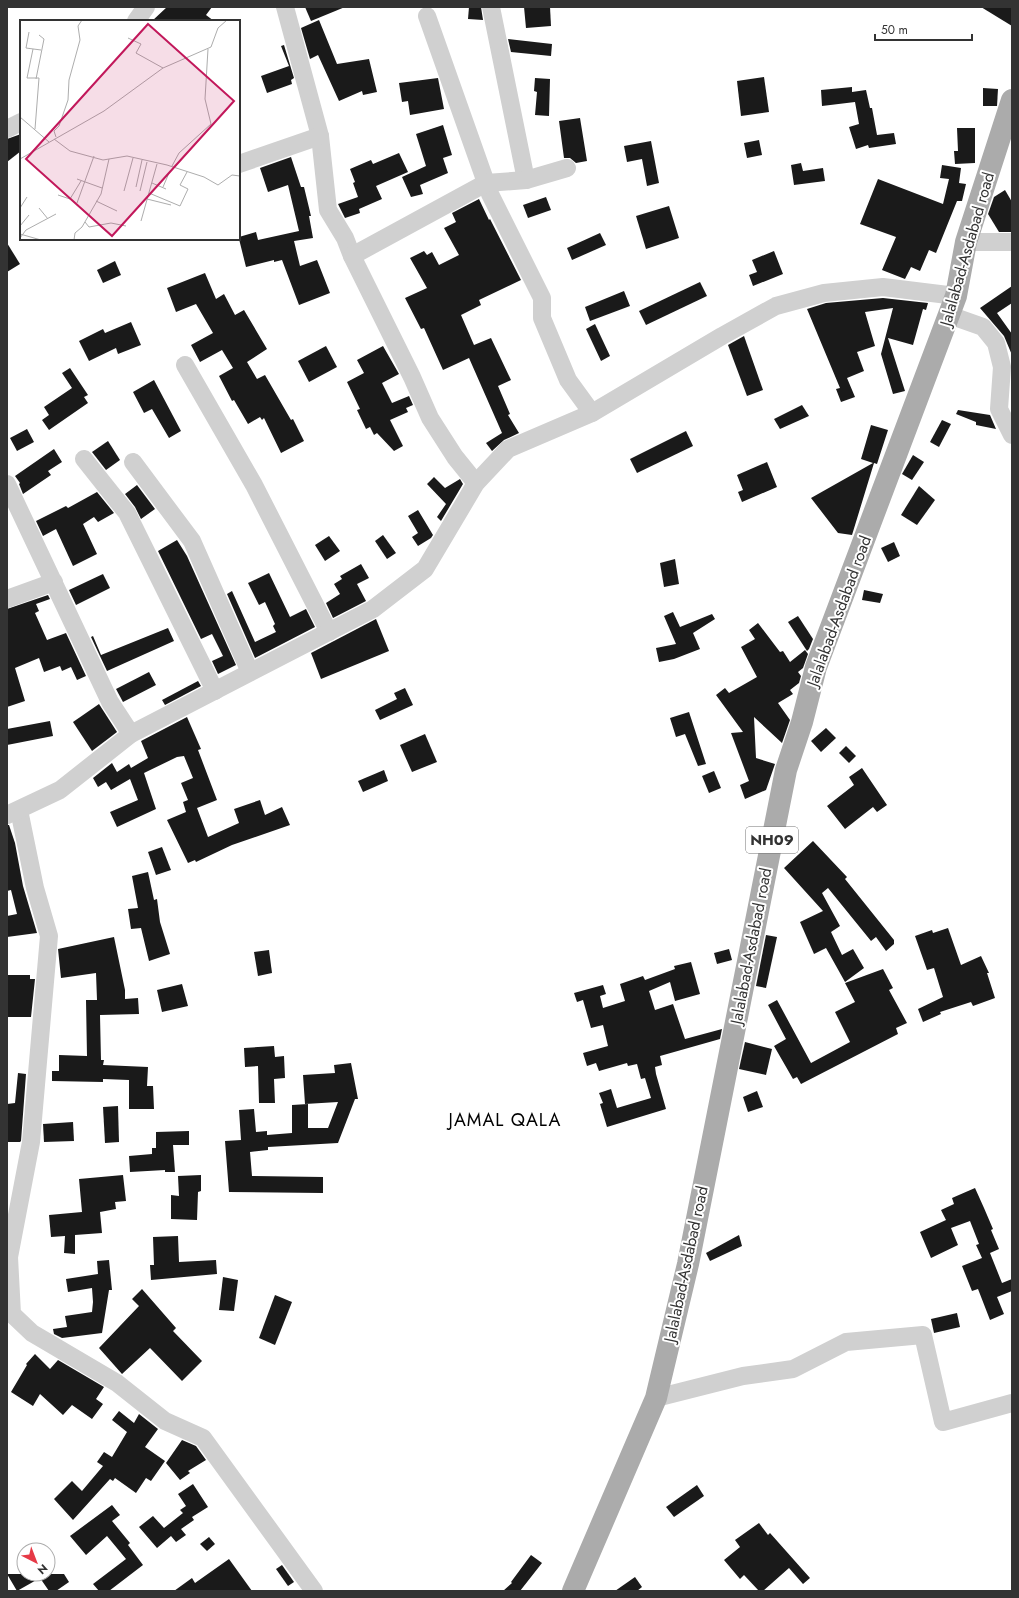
<svg xmlns="http://www.w3.org/2000/svg" width="1019" height="1598" font-family="Jost,sans-serif">
<style>
.building{fill:#1a1a1a}
.lines{fill:none;stroke-linecap:round;stroke-linejoin:round}
.minor{stroke:#d0d0d0;stroke-width:18}
.major{stroke:#ababab;stroke-width:22}
.labels{text-anchor:middle;dominant-baseline:central;stroke-width:4;stroke-linejoin:round;paint-order:stroke}
.shield{fill:#fff;stroke:#707070;stroke-width:1}
.shield-label{font-size:15px;font-weight:bold;fill:#333}
.street-label{font-size:16px;fill:#333;stroke:#fff}
.quarter-label{font-size:18px;letter-spacing:1px;fill:#000;stroke:#fff}
.inset-road{fill:none;stroke:#adadad;stroke-width:1}
.view{fill:#c2185b;fill-opacity:0.15;stroke:#c2185b;stroke-width:2}
.inset-edge{fill:none;stroke:#333;stroke-width:2}
</style>
<rect width="100%" height="100%" fill="#fff"/>
<g class="building">
<path d="M167,7H212L206,15L214,21H152Z"/>
<path d="M305,7H345L311,21Z"/>
<path d="M469,7H481L483,20L468,19Z"/>
<path d="M524,7H550L551,26L526,28Z"/>
<path d="M981,7H1012V26Z"/>
<path d="M319,20L337,64L369,59L377,92L363,95L362,91L339,101L318,55L310,59L301,28Z"/>
<path d="M508,39L552,44L551,56L511,52Z"/>
<path d="M284,45L294,78L291,80L292,84L267,93L261,76L289,66L281,46Z"/>
<path d="M764,77L769,112L741,116L737,81Z"/>
<path d="M438,78L444,109L410,115L408,101L402,102L399,83Z"/>
<path d="M535,78L550,79L549,116L535,115L537,92L534,91Z"/>
<path d="M852,87V92L866,90L870,108H872L877,135L894,133L896,144L869,148L868,145L856,149L849,127L859,124L855,102L822,106L821,90Z"/>
<path d="M983,88L998,89L997,106H983Z"/>
<path d="M580,118L587,161L576,163L570,158H564L559,121Z"/>
<path d="M443,125L452,155L443,158L448,173L420,185L423,194L411,197L402,177L426,166L416,134Z"/>
<path d="M957,128H975V163L955,164L954,151H958Z"/>
<path d="M21,134V151L7,162V139Z"/>
<path d="M759,140L762,155L747,158L744,143Z"/>
<path d="M651,141L659,183L647,186L642,159L627,162L624,146Z"/>
<path d="M399,153L408,172L376,186L382,199L359,209L360,213L345,218L338,204L358,197L353,183L355,182L350,169L371,160L373,164Z"/>
<path d="M291,157L301,187H304L311,216H309L313,238L294,241L300,266L317,260L330,293L299,305L282,260L274,262V260L246,267L239,239V237L256,232L258,240L299,231L288,185L268,192L260,168Z"/>
<path d="M801,163L803,171L823,168L825,181L794,185L791,165Z"/>
<path d="M942,165L961,168L959,183L966,184L962,201H957L936,253L929,250L920,271L911,267L905,279L882,270L896,237L860,224L878,179L943,204L949,179L940,178Z"/>
<path d="M1005,190L1012,202V232H999L988,214L994,197Z"/>
<path d="M546,197L551,210L528,218L523,205Z"/>
<path d="M479,199L489,220L490,219L521,280L479,300L481,305L461,315L474,345L491,338L511,380L498,386L510,414L508,415L519,433L504,440L492,451L486,443L502,433L469,358L443,370L424,328L421,329L405,298L427,288L410,258L424,251L427,255L432,252L439,265L459,255L444,228L456,222L452,213Z"/>
<path d="M669,206L679,238L646,249L636,216Z"/>
<path d="M600,233L606,245L572,260L567,248Z"/>
<path d="M7,243L20,264L7,272Z"/>
<path d="M774,251L783,274L753,286L749,275L757,272L752,260Z"/>
<path d="M115,261L121,275L103,283L97,270Z"/>
<path d="M205,273L216,299L224,294L235,315L244,310L267,349L247,362L257,379L265,375L291,420L293,419L304,441L281,453L264,418L262,420L260,417L248,424L234,400L232,401L219,376L233,368L222,350L200,362L191,345L213,333L196,304L176,312L167,288Z"/>
<path d="M700,282L707,296L646,325L639,311Z"/>
<path d="M1012,286V303L997,313L1012,334V355L1004,336L980,308Z"/>
<path d="M624,291L630,306L590,321L585,307Z"/>
<path d="M883,298L928,303L926,310L923,309L913,345L888,338L905,391L893,394L881,354L893,308L865,312L875,346L857,352L864,371L847,378L855,397L841,402L836,389L840,388L807,309L826,303Z"/>
<path d="M131,322L141,345L118,354L116,348L89,361L79,341L103,329L105,333Z"/>
<path d="M595,324L610,356L601,361L586,329Z"/>
<path d="M744,336L763,390L747,396L728,345Z"/>
<path d="M326,346L337,367L309,382L298,361Z"/>
<path d="M383,346L399,374L382,383L392,403L409,396L413,405L406,408L408,412L390,420L403,446L394,451L377,433L374,435L370,427L366,429L357,410L360,409L347,382L364,373L357,360Z"/>
<path d="M70,368L88,395L84,397L88,403L49,430L42,420L49,415L44,407L72,388L62,373Z"/>
<path d="M154,380L181,431L169,438L152,409L144,413L133,392Z"/>
<path d="M802,405L809,416L780,429L774,419Z"/>
<path d="M958,410L990,415L996,429L976,425V422L956,414Z"/>
<path d="M942,420L951,424L939,447L930,442Z"/>
<path d="M871,425L888,430L877,464L874,463L852,535L838,533L811,498L873,463L861,459Z"/>
<path d="M27,429L34,442L17,451L10,438Z"/>
<path d="M686,431L693,446L637,473L630,459Z"/>
<path d="M108,441L120,460L106,470L92,452Z"/>
<path d="M54,449L62,462L48,471L51,475L23,494L19,484L20,483L15,476Z"/>
<path d="M913,455L924,462L912,480L902,474Z"/>
<path d="M767,462L777,487L742,502L738,492L743,490L737,475Z"/>
<path d="M434,477L445,488L460,479L463,484L441,521L437,517L446,504L427,484Z"/>
<path d="M137,485L155,509L141,519L135,507L125,494Z"/>
<path d="M919,486L935,500L917,525L901,515Z"/>
<path d="M97,492L114,513L98,522L94,517L83,524L97,554L73,566L56,529L43,536L36,521L66,506L68,508Z"/>
<path d="M418,510L433,535L431,538L418,546L412,537L418,533L408,516Z"/>
<path d="M383,535L396,553L387,559L375,541Z"/>
<path d="M329,536L340,551L325,561L315,545Z"/>
<path d="M177,540L187,556L236,665L218,674L212,661L223,656L212,634L201,639L158,551Z"/>
<path d="M894,542L900,556L888,562L881,548Z"/>
<path d="M675,559L679,584L664,587L660,563Z"/>
<path d="M361,564L369,578L357,584L366,601L333,618L326,603L340,594L334,584L342,579L340,576Z"/>
<path d="M269,573L290,617L306,609L315,627L255,658L227,594L232,591L255,642L276,632L273,626L275,624L265,602L259,605L248,583Z"/>
<path d="M103,574L110,588L76,605L69,590Z"/>
<path d="M864,590L883,594L880,603L862,600Z"/>
<path d="M48,595L50,599L36,604L39,611L35,613L47,640L66,633L86,676L77,680L71,667L62,671L60,666L44,672L39,658L15,668L25,701L7,707V609Z"/>
<path d="M673,612L680,627L712,614L715,619L693,633L700,649L674,659L659,662L656,648L676,644L664,616Z"/>
<path d="M798,616L813,639L809,649L807,651L788,622Z"/>
<path d="M376,619L389,651L321,679L311,653Z"/>
<path d="M758,623L780,652L783,651L790,662L805,650L808,654L803,668L798,672L801,676L799,683L790,690L793,694L778,703L790,720L782,743L754,717L756,758L775,764L766,790L745,799L740,785L749,781L731,733L743,732L716,695L725,688L729,693L757,677L741,647L755,639L749,630Z"/>
<path d="M168,628L174,641L107,671L91,637L93,636L101,655Z"/>
<path d="M149,672L156,685L123,702L116,689Z"/>
<path d="M198,681L201,686L165,705L162,700Z"/>
<path d="M405,688L413,705L380,720L375,710L397,699L394,693Z"/>
<path d="M99,704L117,732L92,751L73,722Z"/>
<path d="M689,712L706,764L698,766L685,734L676,737L670,718Z"/>
<path d="M187,717L201,749L198,750L217,800L197,808L208,837L239,823L234,809L260,800L265,815L282,807L290,825L232,845L196,862L195,860L188,863L167,820L186,812L183,802L188,800L181,783L193,778L184,756L177,757L144,773L156,809L117,827L110,812L138,800L130,779L111,790L106,782L98,787L93,778L112,763L117,772L129,764L131,768L148,758L141,741Z"/>
<path d="M50,721L53,736L7,745V729Z"/>
<path d="M826,728L836,738L821,752L811,741Z"/>
<path d="M425,734L437,762L412,772L400,745Z"/>
<path d="M846,746L856,756L849,763L839,753Z"/>
<path d="M862,768L887,805L877,812L873,807L845,829L827,806L854,785L849,777Z"/>
<path d="M384,770L388,781L363,792L358,781Z"/>
<path d="M714,771L721,788L709,793L702,776Z"/>
<path d="M7,825H9L15,843L23,886L37,933L7,937V916L17,914L11,890L7,891Z"/>
<path d="M813,841L847,877L845,879L894,940V944L886,951L876,937L871,941L828,888L822,893L840,926L831,932L842,955L853,949L864,968L845,982L826,948L814,954L800,922L823,911L784,868Z"/>
<path d="M162,847L171,870L156,875L148,852Z"/>
<path d="M148,872L154,900L157,899L160,922L170,954L149,961L141,928L131,929L128,909L138,908L132,876Z"/>
<path d="M948,928L961,965L981,956L989,973H987L995,998L973,1006L971,1002L940,1012L941,1014L923,1022L918,1009L943,997L934,968L927,970L915,936L932,930L933,933Z"/>
<path d="M766,935L777,937L766,988L756,986Z"/>
<path d="M114,937L125,990V999L138,998L139,1014L100,1015L101,1060H104L103,1065L148,1067L147,1086H153L154,1109H129V1080L103,1079V1082L52,1081V1071H59V1055L87,1056L86,1000H97L96,973L61,978L58,949Z"/>
<path d="M729,949L732,960L717,964L714,953Z"/>
<path d="M269,950L272,973L258,976L254,952Z"/>
<path d="M691,962L700,994L675,1001L670,982L649,991L655,1010L673,1004L685,1039L722,1029L720,1039L660,1056L662,1065L655,1067L656,1074L666,1109L607,1127L600,1104L603,1103L599,1093L611,1089L617,1108L651,1098L645,1078L641,1079L637,1064L628,1066L627,1063L599,1071L596,1063L587,1066L583,1053L608,1046L603,1025L591,1028L583,1000L577,1002L574,993L603,985L606,994L600,996L603,1008L625,1001L620,984L643,976L645,980L675,969L674,966Z"/>
<path d="M883,969L893,988L889,990L907,1023L896,1028L898,1034L801,1084L797,1077L793,1079L774,1046L786,1039L768,1005L777,1000L811,1063L850,1042L835,1012L855,1002L845,983Z"/>
<path d="M7,975H30V979H35L31,1017H7Z"/>
<path d="M182,984L188,1006L162,1012L157,990Z"/>
<path d="M745,1042L772,1049L766,1075L739,1069Z"/>
<path d="M274,1046L275,1057L284,1056L285,1078L274,1079L275,1103H259L258,1066L245,1067L244,1048Z"/>
<path d="M351,1063L358,1099H355L338,1143L268,1147V1150L250,1152L252,1176L323,1177V1193L229,1192L225,1141L241,1140L239,1110L254,1109L256,1132L267,1131V1135L292,1133V1105L308,1104V1128H328L338,1102L305,1104L303,1075L335,1073L334,1065Z"/>
<path d="M18,1073L26,1074L21,1141L20,1142H7V1104L15,1103Z"/>
<path d="M757,1091L763,1107L748,1112L743,1097Z"/>
<path d="M118,1106L119,1142L105,1143L103,1107Z"/>
<path d="M73,1122L74,1141L44,1142L43,1124Z"/>
<path d="M189,1131V1145H173L175,1172H165V1170L130,1172L129,1156L152,1154V1148H156V1132Z"/>
<path d="M123,1175L126,1201L115,1202L116,1209L100,1212L102,1233L75,1235V1254L64,1253L65,1236L51,1237L49,1215L82,1212L79,1179Z"/>
<path d="M201,1175V1191L198,1192L197,1220L171,1219V1195L179,1196L178,1176Z"/>
<path d="M975,1188L984,1208L993,1229L991,1230L999,1249L990,1253L1002,1283L1012,1279V1291L997,1297L1004,1314L990,1320L978,1289L972,1291L962,1266L982,1258L976,1245L979,1244L970,1221L951,1228L958,1245L931,1258L920,1232L946,1220L941,1210L954,1204L952,1198Z"/>
<path d="M739,1235L742,1246L710,1261L706,1253Z"/>
<path d="M178,1236L179,1262L216,1260L217,1274L151,1280L150,1265H154L153,1237Z"/>
<path d="M109,1260L112,1290H109L102,1333L62,1338L54,1334L53,1329L67,1327L65,1316L92,1312L93,1302L92,1288L68,1292L66,1279L98,1274L97,1261Z"/>
<path d="M223,1277L238,1280L234,1311L219,1310Z"/>
<path d="M142,1289L176,1328L173,1331L202,1361L182,1381L150,1348L122,1374L99,1348L139,1306L132,1299Z"/>
<path d="M275,1295L292,1302L275,1345L259,1338Z"/>
<path d="M957,1313L960,1327L934,1333L931,1319Z"/>
<path d="M35,1354L50,1369L58,1360L104,1387L96,1399L103,1404L92,1419L72,1405L63,1415L40,1394L33,1406L11,1392L27,1365L26,1364Z"/>
<path d="M119,1411L134,1423L139,1414L158,1429L145,1447L165,1461L151,1481L146,1478L136,1493L115,1478L113,1481L110,1479L73,1520L54,1499L72,1481L82,1491L103,1466L97,1462L104,1452L112,1457L127,1432L112,1420Z"/>
<path d="M182,1440L196,1446L206,1460L188,1471L190,1473L180,1480L166,1463Z"/>
<path d="M193,1484L208,1507L192,1517L194,1520L181,1529L186,1535L176,1542L171,1536L157,1548L139,1527L153,1516L164,1528L183,1513L180,1510L186,1506L178,1494Z"/>
<path d="M697,1485L704,1496L674,1517L666,1507Z"/>
<path d="M112,1505L120,1515L112,1521L130,1543L128,1545L143,1565L109,1591H99L93,1584L126,1559L107,1536L86,1555L70,1536Z"/>
<path d="M759,1523L768,1535L770,1533L810,1578L803,1584L789,1568L763,1591H759L744,1575L740,1579L724,1560L740,1547L735,1540Z"/>
<path d="M209,1537L215,1544L207,1551L200,1544Z"/>
<path d="M531,1555L542,1563L520,1591H503L512,1583L511,1582Z"/>
<path d="M229,1559L252,1591H174L192,1578L195,1583Z"/>
<path d="M282,1565L294,1582L288,1586L276,1569Z"/>
<path d="M7,1574H64L69,1582L56,1591H49L40,1578L17,1591Z"/>
<path d="M635,1577L642,1587L637,1591H615Z"/>
</g>
<g class="lines">
<g class="minor">
<path d="M285,7L320,136L328,210L345,238L352,256L412,377L430,418L455,457L476,483"/>
<path d="M491,7L526,180"/>
<path d="M427,16L490,194L542,298V318L568,380L592,413"/>
<path d="M136,21L146,7"/>
<path d="M7,129L21,122"/>
<path d="M239,164L320,136"/>
<path d="M966,242H1012"/>
<path d="M352,256L486,183L526,180L567,168"/>
<path d="M949,315L983,327L996,343L1002,367L999,409L1012,435"/>
<path d="M185,365L254,485L329,632"/>
<path d="M84,459L127,513L215,691"/>
<path d="M133,462L192,541L250,672"/>
<path d="M7,484L110,702L131,734"/>
<path d="M7,599L54,582"/>
<path d="M19,810L35,888L49,936L31,1142L9,1257L12,1314L32,1333L117,1383L165,1421L203,1438L314,1591"/>
<path d="M7,815L60,790L131,734L373,609L425,569L476,483L508,449L592,413L722,336L776,306L824,293L883,287L956,296"/>
<path d="M656,1398L743,1376L793,1369L846,1342L923,1335L943,1422L1012,1403"/>
</g>
<path class="major" d="M573,1591L656,1398L688,1264L786,770L802,722L816,667L956,296L966,242L1012,100"/>
</g>
<g class="labels">
<rect class="shield" x="746" y="827" width="52" height="26" rx="3"/>
<g class="shield-label">
<text x="772" y="840">NH09</text>
</g>
<g class="street-label">
<text transform="translate(967 249) rotate(-74)">Jalalabad-Asdabad road</text>
<text transform="translate(839 611) rotate(-70)">Jalalabad-Asdabad road</text>
<text transform="translate(751 946) rotate(-79)">Jalalabad-Asdabad road</text>
<text transform="translate(686 1264) rotate(-78)">Jalalabad-Asdabad road</text>
</g>
<g class="quarter-label">
<text x="505" y="1120">JAMAL QALA</text>
</g>
</g>
<g transform="translate(20 20)">
<rect width="220" height="220" fill="#fff"/>
<path class="inset-road" d="M9,12L6,28L21,30M108,18L121,24L116,33L143,48M13,29L7,58H19L15,109M16,59L24,19L19,15M0,97L29,122M36,117L34,111L39,106L48,80L49,60L60,20L58,6L62,0M34,119L50,131L83,140L107,136L147,145L184,157L198,165L212,155L220,156M0,139L84,91L143,48L191,27L198,8L207,0M152,146L159,133L191,104L185,79L188,29M57,159L82,168M132,163L146,169M116,167L122,140M143,167L149,153M104,171L113,138M120,171L127,142M129,173L160,186L168,169L160,165L167,152M38,175L50,179L61,161M127,179L151,185M76,181L97,191M57,183L74,136M0,188L7,177M19,188L28,199M121,201L137,144M65,202L69,207L91,203L106,206M0,206L9,195M0,214L21,220M0,218L6,210L36,194M54,220L55,213L62,207L81,174L89,139"/>
<path class="view" d="M128,4L214,81L92,216L6,139Z"/>
<rect width="220" height="220" class="inset-edge"/>
</g>
<rect width="1019" height="1598" fill="none" stroke="#333333" stroke-width="16"/>
<g transform="translate(36 1562) rotate(138)"><circle r="19" fill="#ffffff" stroke="#adadad"/>
<path d="M0-3L7 15L0 10L-7 15Z" fill="#e63946"/>
<text y="-6" font-size="11" font-weight="bold" text-anchor="middle" fill="#333333">N</text>
</g>
<path d="M875 34v6h97v-6" fill="none" stroke="#333333" stroke-width="2"/>
<text x="881" y="34" font-size="12" fill="#333333" stroke="#ffffff" stroke-width="3" paint-order="stroke">50 m</text>
</svg>
